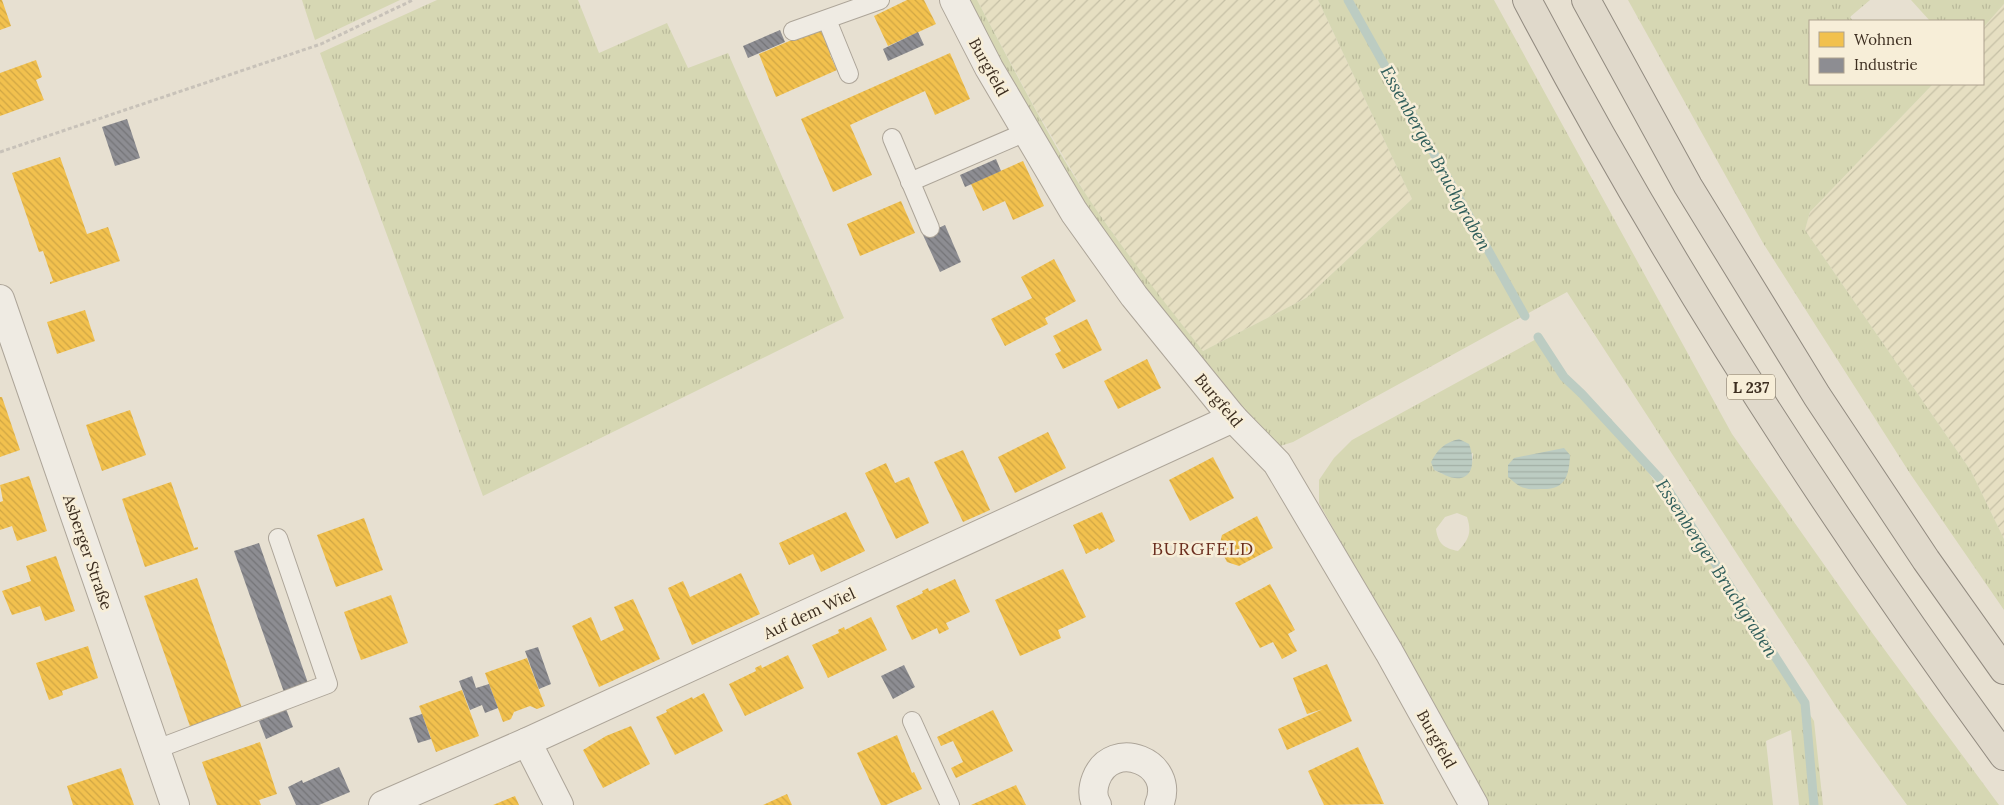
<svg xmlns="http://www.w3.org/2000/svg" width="2004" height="805" font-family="Lora,serif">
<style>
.farmland{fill:url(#farmland-furrows)}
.grass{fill:url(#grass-tufts);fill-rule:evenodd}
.water{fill:url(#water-rules)}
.homes{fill:url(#homes-back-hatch)}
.industry{fill:url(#industry-back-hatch)}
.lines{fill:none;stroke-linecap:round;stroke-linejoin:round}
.stream{stroke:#bcccc2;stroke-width:9}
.service-casing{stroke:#ada599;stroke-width:20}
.minor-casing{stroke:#ada599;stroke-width:30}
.trunk-casing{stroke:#928b80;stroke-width:30}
.path{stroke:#c8c2b9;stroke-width:3;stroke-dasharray:4 2.5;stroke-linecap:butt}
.service{stroke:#efebe3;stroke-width:18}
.minor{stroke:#efebe3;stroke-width:28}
.trunk{stroke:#e0d9cb;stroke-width:28}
.labels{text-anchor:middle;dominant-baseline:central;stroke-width:5;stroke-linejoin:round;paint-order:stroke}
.shield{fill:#f7eed8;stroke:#756857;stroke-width:1}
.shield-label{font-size:15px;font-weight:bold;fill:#3d2e20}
.street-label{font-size:16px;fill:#3d2e20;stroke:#f7eed8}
.water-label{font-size:18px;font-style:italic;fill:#2f5d5a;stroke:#f7eed8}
.neighbourhood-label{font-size:18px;letter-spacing:1px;fill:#6b2e1e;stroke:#f7eed8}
</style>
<defs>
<pattern id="farmland-furrows" width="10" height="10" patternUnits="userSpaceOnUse" patternTransform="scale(1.25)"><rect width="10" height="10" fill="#e6dfc2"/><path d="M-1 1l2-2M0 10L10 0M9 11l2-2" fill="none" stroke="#c6c0a6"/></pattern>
<pattern id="grass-tufts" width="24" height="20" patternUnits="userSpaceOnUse" patternTransform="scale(1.25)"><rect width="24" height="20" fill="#d6d7b3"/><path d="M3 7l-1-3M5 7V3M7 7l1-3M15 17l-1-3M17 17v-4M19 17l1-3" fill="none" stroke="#b9b99a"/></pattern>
<pattern id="water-rules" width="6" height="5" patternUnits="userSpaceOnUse" patternTransform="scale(1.25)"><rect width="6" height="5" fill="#bcccc2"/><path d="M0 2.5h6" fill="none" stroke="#a2b0a6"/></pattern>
<pattern id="homes-back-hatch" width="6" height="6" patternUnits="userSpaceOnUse" patternTransform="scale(1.25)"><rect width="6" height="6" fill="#f2c14e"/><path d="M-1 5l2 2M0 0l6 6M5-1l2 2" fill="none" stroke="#d0a644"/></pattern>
<pattern id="industry-back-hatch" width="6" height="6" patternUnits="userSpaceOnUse" patternTransform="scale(1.25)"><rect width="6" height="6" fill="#8d8d92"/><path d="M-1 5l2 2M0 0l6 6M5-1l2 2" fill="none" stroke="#747477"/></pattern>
</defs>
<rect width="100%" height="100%" fill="#e7e0d1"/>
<g class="farmland">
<path d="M977,0H1318L1412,199L1306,298L1203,351L1147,281L1088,198L1035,108Z"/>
<path d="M2004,4V539L1971,471L1805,230L1810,212L1933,84H1983V28Z"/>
</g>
<g class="grass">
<path d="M302,0H400L315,40Z"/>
<path d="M437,0H578L599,53L667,23L688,68L728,53L844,318L483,496L320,53Z"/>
<path d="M965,0H977C1013,67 1047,136 1089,199C1125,252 1164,302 1203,351L1306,298L1412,199L1318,0H1494L1732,434L1873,634L1999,805H1907L1837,708L1567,292L1293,442L1277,447L1197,357L1077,201Z"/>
<path d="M1628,0H1870L1850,17L1853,21H1810V84H1933L1810,212L1805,230L1971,471L2004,539V610L1911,475L1763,243Z"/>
<path d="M1911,0H2004V4L1983,28V21H1930Z"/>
<path d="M1540,337L1576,389L1611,419L1672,506L1814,721L1823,805H1799L1791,730L1766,741L1773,805H1487L1319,503V480L1334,458L1352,440ZM1473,453C1472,484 1456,480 1434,470ZM1457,513L1467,517C1472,532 1469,540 1458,551C1444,548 1438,544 1436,529L1445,517Z"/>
</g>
<g class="water">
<path d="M1459,439L1469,444C1473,454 1476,475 1461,478C1452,480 1442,473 1434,470L1431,462C1438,449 1444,443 1459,439Z"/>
<path d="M1564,448L1570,455C1569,477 1565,490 1541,489C1536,489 1529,490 1525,488C1519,487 1513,481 1508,477V465L1514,458Z"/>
</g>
<g class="homes">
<path d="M0,0H2L11,26L0,30Z"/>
<path d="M907,0H924L936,24L888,46L874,16Z"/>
<path d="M822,27L834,53L830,55L837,70L776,97L759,54Z"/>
<path d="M950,53L970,99L935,115L925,91L850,125L872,175L833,192L801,119Z"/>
<path d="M36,60L42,77L36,80L44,100L0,116V73Z"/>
<path d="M60,157L87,234L108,227L120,261L50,284V282L53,281L43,251L39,252L12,173Z"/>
<path d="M1023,161L1044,206L1013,220L1005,201L983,211L971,184Z"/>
<path d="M901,201L915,233L860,256L847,224Z"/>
<path d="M1054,259L1076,301L1045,318L1048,324L1005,346L991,319L1032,298L1021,277Z"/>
<path d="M85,310L95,341L57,354L47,322Z"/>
<path d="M1087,319L1102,350L1063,369L1055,354L1061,351L1053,336Z"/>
<path d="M1147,359L1161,388L1118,409L1104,381Z"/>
<path d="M0,397H2L20,450L0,457Z"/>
<path d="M130,410L146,455L102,471L86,425Z"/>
<path d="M1048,432L1066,468L1015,493L998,457Z"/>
<path d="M963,450L990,510L963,522L934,462Z"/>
<path d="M1213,457L1234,498L1190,521L1169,480Z"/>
<path d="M886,463L895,483L909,477L929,523L896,539L865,473Z"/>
<path d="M29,476L47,531L17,541L12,526L0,530V502L3,501L0,485Z"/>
<path d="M171,482L194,548L198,547V549L145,567L122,499Z"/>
<path d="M846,512L865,551L821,572L813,554L789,565L779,543Z"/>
<path d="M1102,512L1115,541L1099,550L1098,548L1086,554L1073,525Z"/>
<path d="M1257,516L1273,548L1239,566L1227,562L1219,547L1222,535Z"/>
<path d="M364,518L383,570L336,587L317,535Z"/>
<path d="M56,556L75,611L45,621L40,606L12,615L2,591L31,581L26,566Z"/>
<path d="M1063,569L1086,617L1058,630L1061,638L1020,656L995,600Z"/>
<path d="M741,573L760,614L692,645L668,588L683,581L690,597Z"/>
<path d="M197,578L244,714L192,732L144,596Z"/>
<path d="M955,579L970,612L946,623L949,629L939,634L937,628L912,640L896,606L923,593L922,591L928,588L929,591Z"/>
<path d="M1270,584L1295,630L1288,634L1297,651L1282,659L1273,642L1260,648L1235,603Z"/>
<path d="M391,595L408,643L361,660L344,612Z"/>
<path d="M633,599L660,659L599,687L572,626L591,617L601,641L624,630L614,607Z"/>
<path d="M871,617L887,650L828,678L812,645L839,633L838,630L844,627L845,630Z"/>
<path d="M88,646L98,678L62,691L63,695L49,700L36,663Z"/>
<path d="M788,655L804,688L745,716L729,684L756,671L755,668L761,665L762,668Z"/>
<path d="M527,658L545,706L537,709L530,706L514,712L511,719L503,722L485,673Z"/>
<path d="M1327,664L1352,721L1287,750L1278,729L1323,709L1307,714L1293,678Z"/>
<path d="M462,690L479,736L436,752L419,706Z"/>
<path d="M704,693L723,731L675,755L656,717L667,712L666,710L692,697L693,699Z"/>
<path d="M993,710L1013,751L956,778L951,768L963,762L953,741L941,746L937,737Z"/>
<path d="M631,726L650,764L603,788L583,750L606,736Z"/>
<path d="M897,735L912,773L914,772L922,789L886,805H881L857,753Z"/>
<path d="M260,742L277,794L259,800L261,805H217L202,762Z"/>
<path d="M1358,747L1384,804L1324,805L1308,771Z"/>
<path d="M121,768L134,805H73L67,786Z"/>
<path d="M1016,785L1026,805H971Z"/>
<path d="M787,794L792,805H763Z"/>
<path d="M515,796L519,805H493Z"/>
</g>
<g class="industry">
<path d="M780,30L785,42L748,58L743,46Z"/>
<path d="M918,32L924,45L888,61L883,49Z"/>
<path d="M127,119L140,158L115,166L102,127Z"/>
<path d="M996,159L1001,171L965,187L960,175Z"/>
<path d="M945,225L961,262L940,272L923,235Z"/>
<path d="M259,543L309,686L285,695L234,551Z"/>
<path d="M538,647L551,684L539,689L525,651Z"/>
<path d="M904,665L915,687L893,699L881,676Z"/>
<path d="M472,676L476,688L489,684L498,708L485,713L482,705L470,710L459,681Z"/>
<path d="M286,709L293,727L266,739L259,721Z"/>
<path d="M422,714L431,739L418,743L409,718Z"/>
<path d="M339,767L350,792L319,805H296L288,787L302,780L303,783Z"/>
</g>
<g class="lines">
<g class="stream">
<path d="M1348,0L1525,316"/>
<path d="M1538,337L1564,377L1582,394L1663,482L1805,703L1814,805"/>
</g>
<g class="service-casing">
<g id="service">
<path d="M827,20L849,74"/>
<path d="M793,31L880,0"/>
<path d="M892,138L930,228"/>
<path d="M910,182L1026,132"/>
<path d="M912,721L950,805"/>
<path d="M157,749L328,684L278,538"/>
</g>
</g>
<g class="minor-casing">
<g id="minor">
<path d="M954,0L989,68L1074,212L1134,296L1233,418L1277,463L1389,652L1474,805"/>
<path d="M0,299L175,805"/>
<path d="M527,742L559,805"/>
<path d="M383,805L527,742L1233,418"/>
<path d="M1097,805C1092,797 1093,787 1096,779C1112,737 1177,762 1159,805"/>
</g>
</g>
<g class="trunk-casing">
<g id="trunk">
<path d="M1527,0C1666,264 1828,515 2004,756"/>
<path d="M1586,0L1688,186L1817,396L1926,560L2004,670"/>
</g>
</g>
<path class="path" d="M0,152L321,44L413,0"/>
<use href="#service" class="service"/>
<use href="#minor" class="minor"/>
<use href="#trunk" class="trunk"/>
</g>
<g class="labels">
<rect class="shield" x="1727" y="374.5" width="48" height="25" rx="4"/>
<g class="shield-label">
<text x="1751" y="387">L 237</text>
</g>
<g class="street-label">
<text transform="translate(989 67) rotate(61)">Burgfeld</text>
<text transform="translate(1219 400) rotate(50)">Burgfeld</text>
<text transform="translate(88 552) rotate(71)">Asberger Straße</text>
<text transform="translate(809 613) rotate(-25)">Auf dem Wiel</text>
<text transform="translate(1437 739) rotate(61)">Burgfeld</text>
</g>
<g class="water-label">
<text transform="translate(1436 158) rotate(61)">Essenberger Bruchgraben</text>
<text transform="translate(1717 568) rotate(57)">Essenberger Bruchgraben</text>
</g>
<g class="neighbourhood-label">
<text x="1203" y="548">BURGFELD</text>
</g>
</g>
<rect x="1809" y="20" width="175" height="65" fill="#f7eed8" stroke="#ada18e"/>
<rect x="1819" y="32" width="25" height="15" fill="#f2c14e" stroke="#ada18e"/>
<text x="1854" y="45" font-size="15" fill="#3d2e20">Wohnen</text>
<rect x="1819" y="58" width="25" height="15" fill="#8d8d92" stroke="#ada18e"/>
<text x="1854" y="70" font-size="15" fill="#3d2e20">Industrie</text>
</svg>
